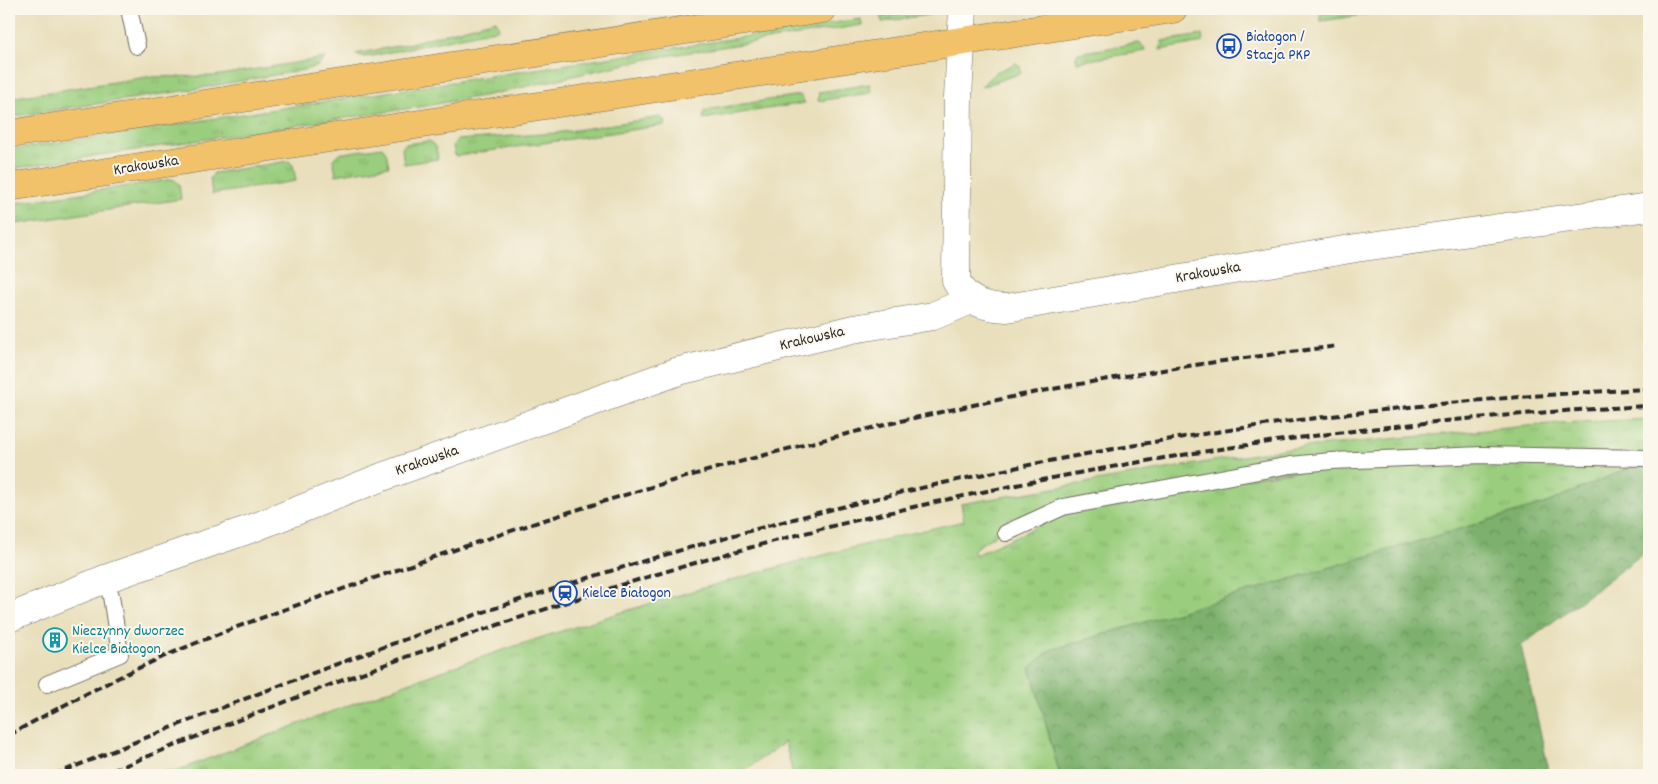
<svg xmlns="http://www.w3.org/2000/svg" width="1658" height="784" font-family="Dekko,sans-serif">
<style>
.grass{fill:url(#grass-tufts);stroke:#627c54}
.forest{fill:url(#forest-crowns);stroke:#536e4c}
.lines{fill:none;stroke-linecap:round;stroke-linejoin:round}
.lane-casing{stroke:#6e6a5e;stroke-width:18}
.street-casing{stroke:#6e6a5e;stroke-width:29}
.primary-casing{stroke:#6e6a5e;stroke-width:29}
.lane{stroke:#fff;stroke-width:16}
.street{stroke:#fff;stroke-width:28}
.primary{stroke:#f2c26a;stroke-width:28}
.rail{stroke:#2b2b2b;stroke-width:4;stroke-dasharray:8 4;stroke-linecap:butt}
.labels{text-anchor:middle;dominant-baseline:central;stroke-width:4;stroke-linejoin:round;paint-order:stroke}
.transit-label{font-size:16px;fill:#164399;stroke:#fbf7ec;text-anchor:start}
.street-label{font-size:16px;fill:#2b2b2b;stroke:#fbf7ec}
.culture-label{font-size:16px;fill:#0d838f;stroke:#fbf7ec;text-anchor:start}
</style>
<defs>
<pattern id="grass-tufts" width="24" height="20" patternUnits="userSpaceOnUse" patternTransform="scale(1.25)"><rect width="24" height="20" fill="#9acd7d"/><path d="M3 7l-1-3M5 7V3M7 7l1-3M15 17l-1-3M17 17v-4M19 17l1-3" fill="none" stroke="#85b06c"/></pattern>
<pattern id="forest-crowns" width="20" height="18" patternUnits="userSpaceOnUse" patternTransform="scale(1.25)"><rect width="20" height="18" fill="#7bb06c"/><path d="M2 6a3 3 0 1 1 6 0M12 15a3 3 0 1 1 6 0" fill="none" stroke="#658f59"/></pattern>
</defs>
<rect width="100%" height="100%" fill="#fbf7ec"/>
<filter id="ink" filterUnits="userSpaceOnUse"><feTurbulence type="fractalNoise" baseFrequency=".02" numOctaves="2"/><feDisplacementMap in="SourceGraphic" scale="10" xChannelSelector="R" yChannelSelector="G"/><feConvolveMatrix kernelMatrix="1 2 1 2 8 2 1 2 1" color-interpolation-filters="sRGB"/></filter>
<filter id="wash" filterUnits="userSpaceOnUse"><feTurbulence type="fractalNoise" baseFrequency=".0096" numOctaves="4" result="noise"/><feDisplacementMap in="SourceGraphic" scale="20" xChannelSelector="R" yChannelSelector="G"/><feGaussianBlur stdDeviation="1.12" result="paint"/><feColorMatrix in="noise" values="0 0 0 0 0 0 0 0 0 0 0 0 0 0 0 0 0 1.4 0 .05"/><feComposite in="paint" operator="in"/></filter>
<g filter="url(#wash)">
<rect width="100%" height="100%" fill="#e9dfbc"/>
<g class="grass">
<path d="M930,9L934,11L933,14L882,22L881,17Z"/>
<path d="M1339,9H1403L1321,21L1320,14Z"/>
<path d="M861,19L862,25L653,58L488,95L425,106L9,169V150Z"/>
<path d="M496,20L499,29L372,56L365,57L355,54L403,45Z"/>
<path d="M1202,35L1203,42L1160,50L1162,41Z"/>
<path d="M1139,43L1144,47L1145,51L1077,62L1076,57L1078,53Z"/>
<path d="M325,58L318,66L303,70L196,89L9,117V98L147,77L214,76Z"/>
<path d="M1016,63L1020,66L1021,73L981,87L994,73Z"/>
<path d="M870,84L871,93L818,101L819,92Z"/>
<path d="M800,95L805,103L703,119L705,110Z"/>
<path d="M660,117L664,120L665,125L455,156L453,146L457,140L556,133Z"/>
<path d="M429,141L436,147L438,159L404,164L402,149L405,144Z"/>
<path d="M382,147L386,152L389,166L336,175L333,159L338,154Z"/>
<path d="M289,161L293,165L296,181L212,194L210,179L214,173Z"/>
<path d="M173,179L179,184L181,199L9,225V204Z"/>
<path d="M1649,419V454L1408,455L1062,502L998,533L974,549L975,555L1069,512L1180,489L1331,466L1458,463L1643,462L1544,504L1031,668L1060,775H793L785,742L738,775H135L141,772L176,771C276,733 375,694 476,659C637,605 799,558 964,521L961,504L1284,449L1560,423Z"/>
</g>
<path class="forest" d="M1643,462H1649V549L1521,646L1550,775H1060L1030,668L1050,650L1544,504Z"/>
</g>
<g filter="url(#ink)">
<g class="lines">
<g class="lane-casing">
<g id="lane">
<path d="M129,9L137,46"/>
<path d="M1006,533L1063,507L1291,465L1331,461L1483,455L1649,458"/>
<path d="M47,684L120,654L111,596L105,579"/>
</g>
</g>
<g class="street-casing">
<g id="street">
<path d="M963,9L958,97L956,281C966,302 985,307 1007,308L1356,248L1649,207"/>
<path d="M9,618L105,579L253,528L382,477L679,371L853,329L933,316L971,300"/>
</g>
</g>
<g class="primary-casing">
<g id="primary">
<path d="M9,134L823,9"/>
<path d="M9,187L1173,9"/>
</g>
</g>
<use href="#lane" class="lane"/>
<use href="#street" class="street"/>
<use href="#primary" class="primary"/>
<g class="rail">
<path d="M9,735C60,707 111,680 165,656C239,624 318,598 394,571C642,483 897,412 1157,371C1217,361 1277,354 1337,346"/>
<path d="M54,775C259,691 466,612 678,551C994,459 1321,404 1649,389"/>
<path d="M102,775C366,666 638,568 918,506C1158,452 1403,418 1649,406"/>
</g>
</g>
</g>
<defs>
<g id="bus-ring" transform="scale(1.25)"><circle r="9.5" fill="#fbf7ec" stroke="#1a4fb4" stroke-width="1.5"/><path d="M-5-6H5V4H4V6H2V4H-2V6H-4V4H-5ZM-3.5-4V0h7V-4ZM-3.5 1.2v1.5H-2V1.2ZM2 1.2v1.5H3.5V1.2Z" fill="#1a4fb4"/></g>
<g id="station-ring" transform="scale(1.25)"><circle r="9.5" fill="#fbf7ec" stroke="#1a4fb4" stroke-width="1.5"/><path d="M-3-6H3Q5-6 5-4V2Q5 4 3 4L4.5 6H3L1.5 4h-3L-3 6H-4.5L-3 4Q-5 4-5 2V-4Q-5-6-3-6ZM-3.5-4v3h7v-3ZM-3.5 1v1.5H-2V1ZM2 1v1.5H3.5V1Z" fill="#1a4fb4"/></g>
<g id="building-ring" transform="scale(1.25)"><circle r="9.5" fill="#fbf7ec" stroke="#0f9aa8" stroke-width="1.5"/><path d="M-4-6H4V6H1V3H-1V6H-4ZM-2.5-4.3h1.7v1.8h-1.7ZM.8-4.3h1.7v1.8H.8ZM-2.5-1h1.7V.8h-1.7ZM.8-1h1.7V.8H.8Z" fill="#0f9aa8"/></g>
</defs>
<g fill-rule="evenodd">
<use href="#bus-ring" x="1229" y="46"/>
<use href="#station-ring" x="565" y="593"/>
<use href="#building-ring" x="55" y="640"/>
</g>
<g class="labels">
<g class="transit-label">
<text x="1246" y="37">Białogon /<tspan x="1246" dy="18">Stacja PKP</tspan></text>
<text x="582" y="593">Kielce Białogon</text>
</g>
<g class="street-label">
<text transform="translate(146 166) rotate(-9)">Krakowska</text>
<text transform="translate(1208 273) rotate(-10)">Krakowska</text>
<text transform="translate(812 339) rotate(-13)">Krakowska</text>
<text transform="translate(427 461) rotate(-19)">Krakowska</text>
</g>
<g class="culture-label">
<text x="72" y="631">Nieczynny dworzec<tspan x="72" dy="18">Kielce Białogon</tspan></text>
</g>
</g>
<rect width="1658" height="784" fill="none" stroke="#fbf7ec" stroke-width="30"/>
</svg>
